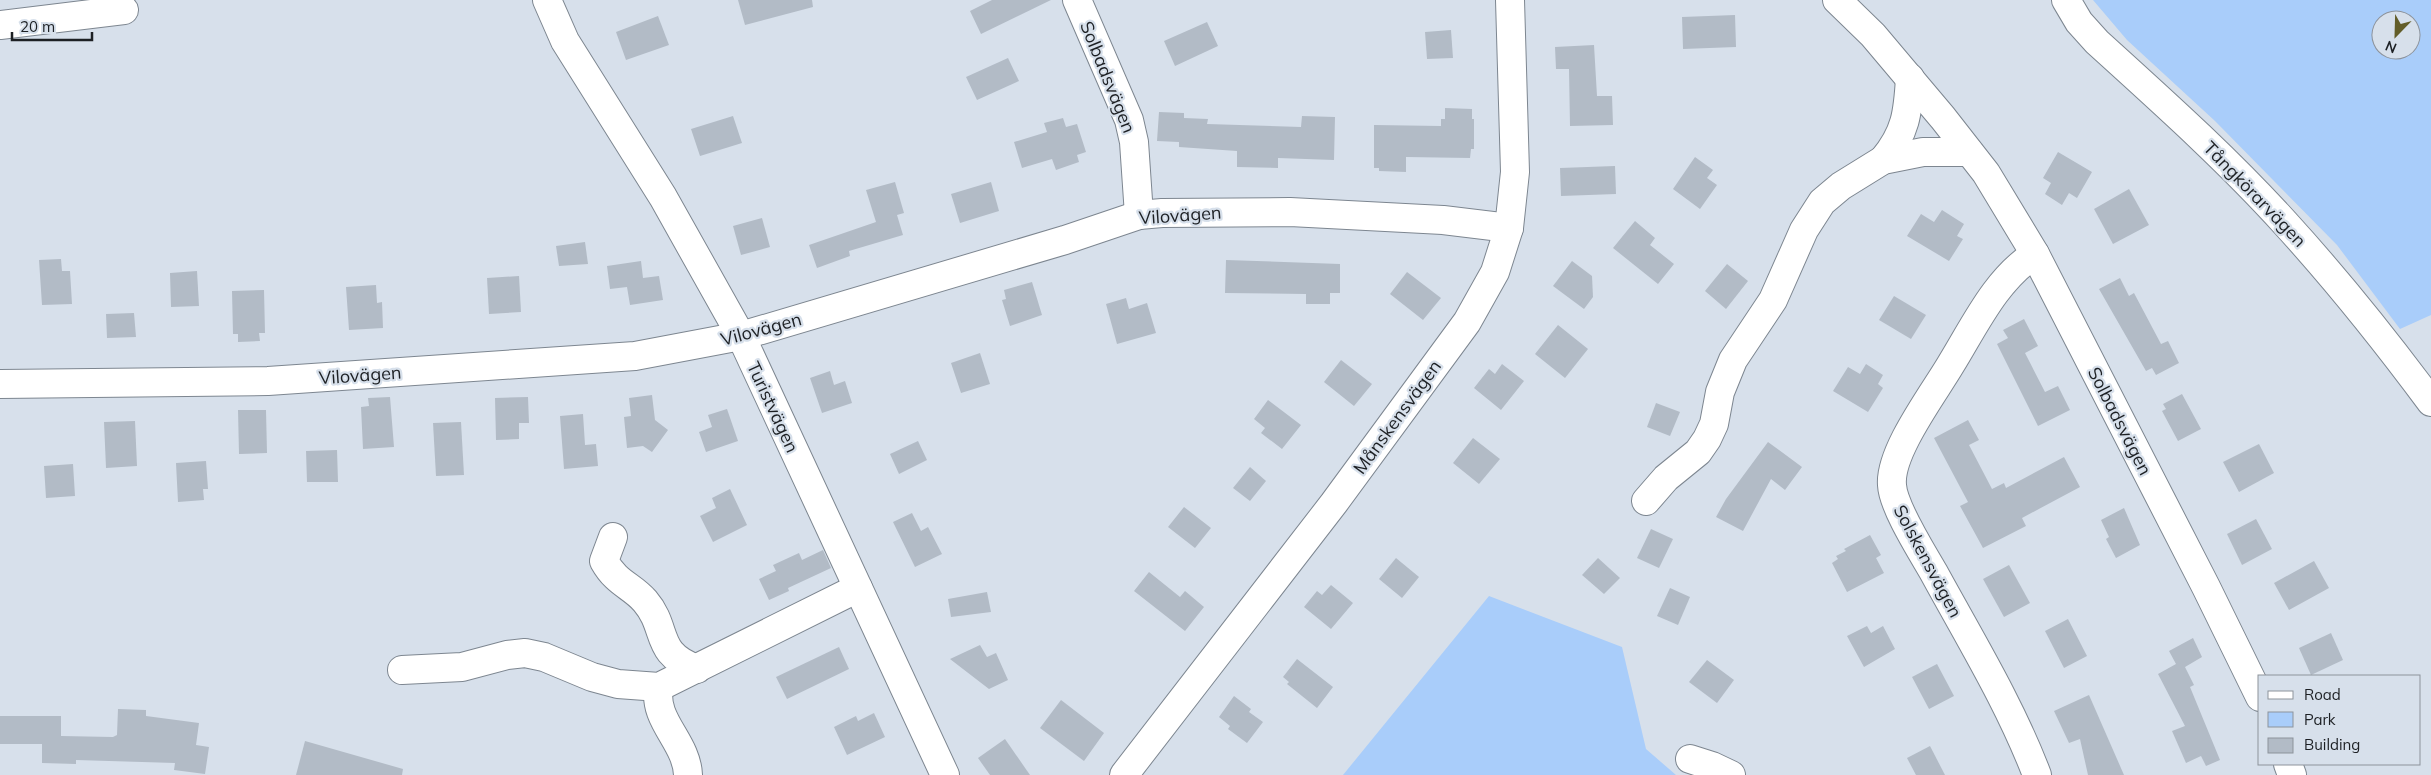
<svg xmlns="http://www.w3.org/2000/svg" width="2431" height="775" font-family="Mulish,sans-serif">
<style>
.green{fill:#a9cdfa;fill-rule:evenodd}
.building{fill:#b2bbc6}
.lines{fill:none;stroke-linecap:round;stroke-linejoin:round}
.minor-casing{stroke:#7d8690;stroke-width:30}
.minor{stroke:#fff;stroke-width:28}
.labels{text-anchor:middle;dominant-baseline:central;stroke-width:4.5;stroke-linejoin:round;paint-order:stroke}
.street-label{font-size:18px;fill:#1d2024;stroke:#d7e0eb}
</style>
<rect width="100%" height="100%" fill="#d7e0eb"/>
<g class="green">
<path d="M2093,0H2431V315L2400,329L2337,245L2215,121L2127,40ZM2381,20H2411V50H2381Z"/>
<path d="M1489,596L1622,647L1646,749L1676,775H1343Z"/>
</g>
<g class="building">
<path d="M738,0H812L813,7L745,25Z"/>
<path d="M992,0H1051L981,34L970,11Z"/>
<path d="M1735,15L1736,47L1683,49L1682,17Z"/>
<path d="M658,16L669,45L626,60L616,32Z"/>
<path d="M1207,22L1218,46L1175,66L1164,41Z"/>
<path d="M1451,30L1453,58L1427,59L1425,32Z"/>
<path d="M1594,45L1597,96H1612L1613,125L1570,126L1569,69H1556L1555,47Z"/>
<path d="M1008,58L1019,81L977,100L966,77Z"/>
<path d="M1445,108L1472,109V119H1474V149H1471L1470,158L1406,157V172L1379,171V168H1374V125L1441,126V119H1445Z"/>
<path d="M1159,112L1184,113V118L1208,119L1207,124L1301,127L1302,116L1335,117L1334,160L1278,158V168L1237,167V151L1179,147V142L1157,141Z"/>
<path d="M733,116L742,143L700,156L691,129Z"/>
<path d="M1063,118L1066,127L1077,124L1086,152L1077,155L1079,162L1056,170L1052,159L1022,168L1014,142L1047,132L1044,123Z"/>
<path d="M2058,152L2092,172L2077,198L2069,193L2062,205L2045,194L2051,183L2043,178Z"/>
<path d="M1695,157L1713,170L1707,178L1717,185L1700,209L1673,189Z"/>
<path d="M1615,166L1616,194L1561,196L1560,168Z"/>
<path d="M895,182L904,213L897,215L903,235L849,251L850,256L817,268L809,245L876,222L866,190Z"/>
<path d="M991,182L999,211L960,223L951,194Z"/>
<path d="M2129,189L2149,225L2113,244L2094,209Z"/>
<path d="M1942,210L1964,224L1957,236L1963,239L1949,261L1907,236L1921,214L1934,222Z"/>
<path d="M762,218L770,247L741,255L733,226Z"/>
<path d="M1635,221L1655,238L1650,245L1674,264L1658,284L1613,248Z"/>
<path d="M585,242L588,264L559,266L556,246Z"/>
<path d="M61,259L62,271H70L72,304L42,305L39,260Z"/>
<path d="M1226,260L1340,264V293H1330V304H1306V294L1225,293Z"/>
<path d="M641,261L643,278L659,276L663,300L630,305L627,287L610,289L607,266Z"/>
<path d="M1572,261L1592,276L1593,297L1584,309L1553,286Z"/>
<path d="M1727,264L1748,281L1726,309L1705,291Z"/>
<path d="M197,271L199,306L171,307L170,273Z"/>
<path d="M1407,272L1441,298L1423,320L1390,294Z"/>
<path d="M519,276L521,312L489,314L487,278Z"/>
<path d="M2120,278L2129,296L2134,293L2161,344L2168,341L2179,363L2156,375L2152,368L2146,371L2099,289Z"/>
<path d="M1032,282L1042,315L1010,326L1002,300L1006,299L1004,290Z"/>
<path d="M376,285L377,303L382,302L383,328L349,330L346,287Z"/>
<path d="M264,290L265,333H259L260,341L238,342V334H233L232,291Z"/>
<path d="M1894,296L1926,315L1911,339L1879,320Z"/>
<path d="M1126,298L1129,309L1147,303L1156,333L1117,344L1106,304Z"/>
<path d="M134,313L136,337L107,338L106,314Z"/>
<path d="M2024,319L2038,346L2025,353L2045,392L2058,386L2070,410L2038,426L1997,344L2008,338L2003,330Z"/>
<path d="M1558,325L1588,349L1565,378L1535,354Z"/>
<path d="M980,353L990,384L961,393L951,363Z"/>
<path d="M1341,360L1372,384L1354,406L1324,382Z"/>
<path d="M1502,364L1524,381L1501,410L1474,388L1489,369L1495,374Z"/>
<path d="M1866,364L1883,375L1878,384L1883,388L1868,412L1833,391L1848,367L1860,374Z"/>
<path d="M830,371L834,385L845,381L852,403L822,413L810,378Z"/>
<path d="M2182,394L2201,429L2178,441L2162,411L2166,409L2163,404Z"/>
<path d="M652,395L655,420L668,430L652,452L643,446L627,448L624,417L631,416L629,398Z"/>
<path d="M390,397L394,447L363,449L361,407L369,406L368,398Z"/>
<path d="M528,397L529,423H519V439L496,440L495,398Z"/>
<path d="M1268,400L1301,425L1282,449L1261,433L1265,428L1254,419Z"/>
<path d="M1656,403L1680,412L1670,436L1647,427Z"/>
<path d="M727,409L738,441L706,452L699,432L712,427L708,415Z"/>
<path d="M238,410H266L267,453L239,454Z"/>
<path d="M583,414L585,445L596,444L598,466L564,469L560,416Z"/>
<path d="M1968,420L1979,440L1969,445L1992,489L2004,483L2006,488L2064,457L2080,487L2022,518L2026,526L1983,548L1960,506L1968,502L1934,438Z"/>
<path d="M135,421L137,466L106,468L104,422Z"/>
<path d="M461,422L464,475L436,476L433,423Z"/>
<path d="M1473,438L1500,459L1479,484L1453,463Z"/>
<path d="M918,441L927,460L899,474L890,454Z"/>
<path d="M1768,442L1802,467L1785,490L1771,479L1743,531L1716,517L1726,499Z"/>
<path d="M2259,444L2274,473L2239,492L2223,462Z"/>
<path d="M337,450L338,482H307L306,451Z"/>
<path d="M206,461L208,489H203L204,500L178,502L176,463Z"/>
<path d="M73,464L75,496L46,498L44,466Z"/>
<path d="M1250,467L1266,481L1250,501L1233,488Z"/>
<path d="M730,489L747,525L713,542L700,516L716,508L712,498Z"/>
<path d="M1184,507L1211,528L1195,548L1168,527Z"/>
<path d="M2124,508L2140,545L2116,558L2106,539L2109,537L2101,520Z"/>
<path d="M912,513L921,531L928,527L942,554L915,567L893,522Z"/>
<path d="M2256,519L2272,549L2242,565L2227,534Z"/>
<path d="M1651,529L1673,539L1659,568L1637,558Z"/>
<path d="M1870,535L1881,555L1876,558L1884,573L1847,592L1832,563L1838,559L1836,556L1846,551L1844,549Z"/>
<path d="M823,550L831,568L788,588L789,591L769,600L759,579L776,571L773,565L799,553L802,560Z"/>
<path d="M1396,558L1419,577L1402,598L1379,579Z"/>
<path d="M1598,558L1620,578L1604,594L1582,575Z"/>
<path d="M2314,561L2329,588L2289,610L2274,583Z"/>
<path d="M2009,565L2030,603L2004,617L1983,579Z"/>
<path d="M1149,572L1180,597L1185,591L1204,607L1185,631L1134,591Z"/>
<path d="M1331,585L1353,603L1331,629L1304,607L1317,591L1322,595Z"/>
<path d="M1670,588L1690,597L1678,625L1657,616Z"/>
<path d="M987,592L991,612L951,617L948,599Z"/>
<path d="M2068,619L2087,656L2064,668L2045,631Z"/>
<path d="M1867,626L1871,633L1883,626L1895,649L1864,667L1847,636Z"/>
<path d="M2331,633L2343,660L2311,675L2299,648Z"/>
<path d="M2193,638L2202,657L2185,667L2194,685L2190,687L2220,760L2206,766L2201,756L2186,763L2172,731L2185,726L2158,674L2176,664L2169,651Z"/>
<path d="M980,645L987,657L996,653L1008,680L989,689L950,659Z"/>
<path d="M839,647L849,669L787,699L776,677Z"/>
<path d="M1297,659L1333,687L1317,708L1287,684L1289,682L1283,677Z"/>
<path d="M1707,660L1734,680L1717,703L1689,682Z"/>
<path d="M1937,664L1954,696L1929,709L1912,677Z"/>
<path d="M2089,695L2124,775H2088L2080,739L2069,743L2054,711Z"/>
<path d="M1234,696L1251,709L1249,712L1263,722L1247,743L1228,729L1230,726L1219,717Z"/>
<path d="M1061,700L1104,733L1084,761L1040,728Z"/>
<path d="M118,709L146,710V716L199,723L196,745L209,747L205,774L174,770L175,763L76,760V764L42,763V744H0V716H61V736L113,737L117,735Z"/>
<path d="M874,713L885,737L847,755L834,727L856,716L858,721Z"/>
<path d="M1005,739L1030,775H990L978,758Z"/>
<path d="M305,741L403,769L402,775H296Z"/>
<path d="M1930,746L1945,775H1916L1907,758Z"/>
</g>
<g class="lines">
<g class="minor-casing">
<g id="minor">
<path d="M547,0L565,41L663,197L741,336L945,775"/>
<path d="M1077,0L1129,120L1134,142L1139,215"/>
<path d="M1837,0L1873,35L1943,118L1986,173L2035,254L2206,587L2260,697"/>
<path d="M2066,0L2079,22L2097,42C2162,101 2227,159 2285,223C2337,280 2385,340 2431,402"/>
<path d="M0,25L124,10"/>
<path d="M1883,160C1906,133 1908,112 1910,78"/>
<path d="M2035,254C1996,279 1975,325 1951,364C1934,393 1889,452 1892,485C1893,507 1922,552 1934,573C1970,639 2010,704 2037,775"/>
<path d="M0,384L268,381L635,356L741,336L1065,240L1139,215L1162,213L1290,212L1443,220L1509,228"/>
<path d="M1646,501L1666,478L1698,452L1707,439L1714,424L1720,392L1733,360L1773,300L1804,230L1822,202L1841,186L1883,160L1923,152H1969"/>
<path d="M613,537L604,561C617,584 631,585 645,601C669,629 653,653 697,669"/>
<path d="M402,670L462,667L507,655L525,653L544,657L592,677L618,684L659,687L858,588"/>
<path d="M659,687C652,720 687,742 688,775"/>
<path d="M1690,759L1712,766L1731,775"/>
<path d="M2288,764L2292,775"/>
<path d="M1124,775L1334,503L1467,322L1495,272L1509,228L1515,172L1510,0"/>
</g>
</g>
<use href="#minor" class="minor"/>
</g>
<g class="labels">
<g class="street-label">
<text transform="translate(1108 77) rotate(68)">Solbadsvägen</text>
<text transform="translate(2255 194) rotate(46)">Tångkörarvägen</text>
<text transform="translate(1180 215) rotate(-4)">Vilovägen</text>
<text transform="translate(761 329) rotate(-15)">Vilovägen</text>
<text transform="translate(360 375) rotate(-4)">Vilovägen</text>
<text transform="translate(773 407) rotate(65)">Turistvägen</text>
<text transform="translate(1397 417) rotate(-54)">Månskensvägen</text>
<text transform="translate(2120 421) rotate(63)">Solbadsvägen</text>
<text transform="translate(1928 561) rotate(62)">Solskensvägen</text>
</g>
</g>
<rect x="2258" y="675" width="162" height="90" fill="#d7e0eb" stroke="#8d939b"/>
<rect x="2268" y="691" width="25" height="8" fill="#ffffff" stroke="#8d939b"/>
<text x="2304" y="700" font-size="15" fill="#1d2024">Road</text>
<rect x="2268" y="712" width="25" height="15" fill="#a9cdfa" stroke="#8d939b"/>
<text x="2304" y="725" font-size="15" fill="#1d2024">Park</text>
<rect x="2268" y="738" width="25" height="15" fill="#b2bbc6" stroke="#8d939b"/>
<text x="2304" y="750" font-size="15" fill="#1d2024">Building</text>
<g transform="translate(2396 35) rotate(203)"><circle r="24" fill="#d7e0eb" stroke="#8d939b"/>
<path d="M0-4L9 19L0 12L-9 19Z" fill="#625d29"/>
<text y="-8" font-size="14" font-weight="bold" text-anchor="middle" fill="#1d2024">N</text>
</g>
<path d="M12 32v8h80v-8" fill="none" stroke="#1d2024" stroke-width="2.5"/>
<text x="20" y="32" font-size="15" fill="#1d2024" stroke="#d7e0eb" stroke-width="4" paint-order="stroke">20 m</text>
</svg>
